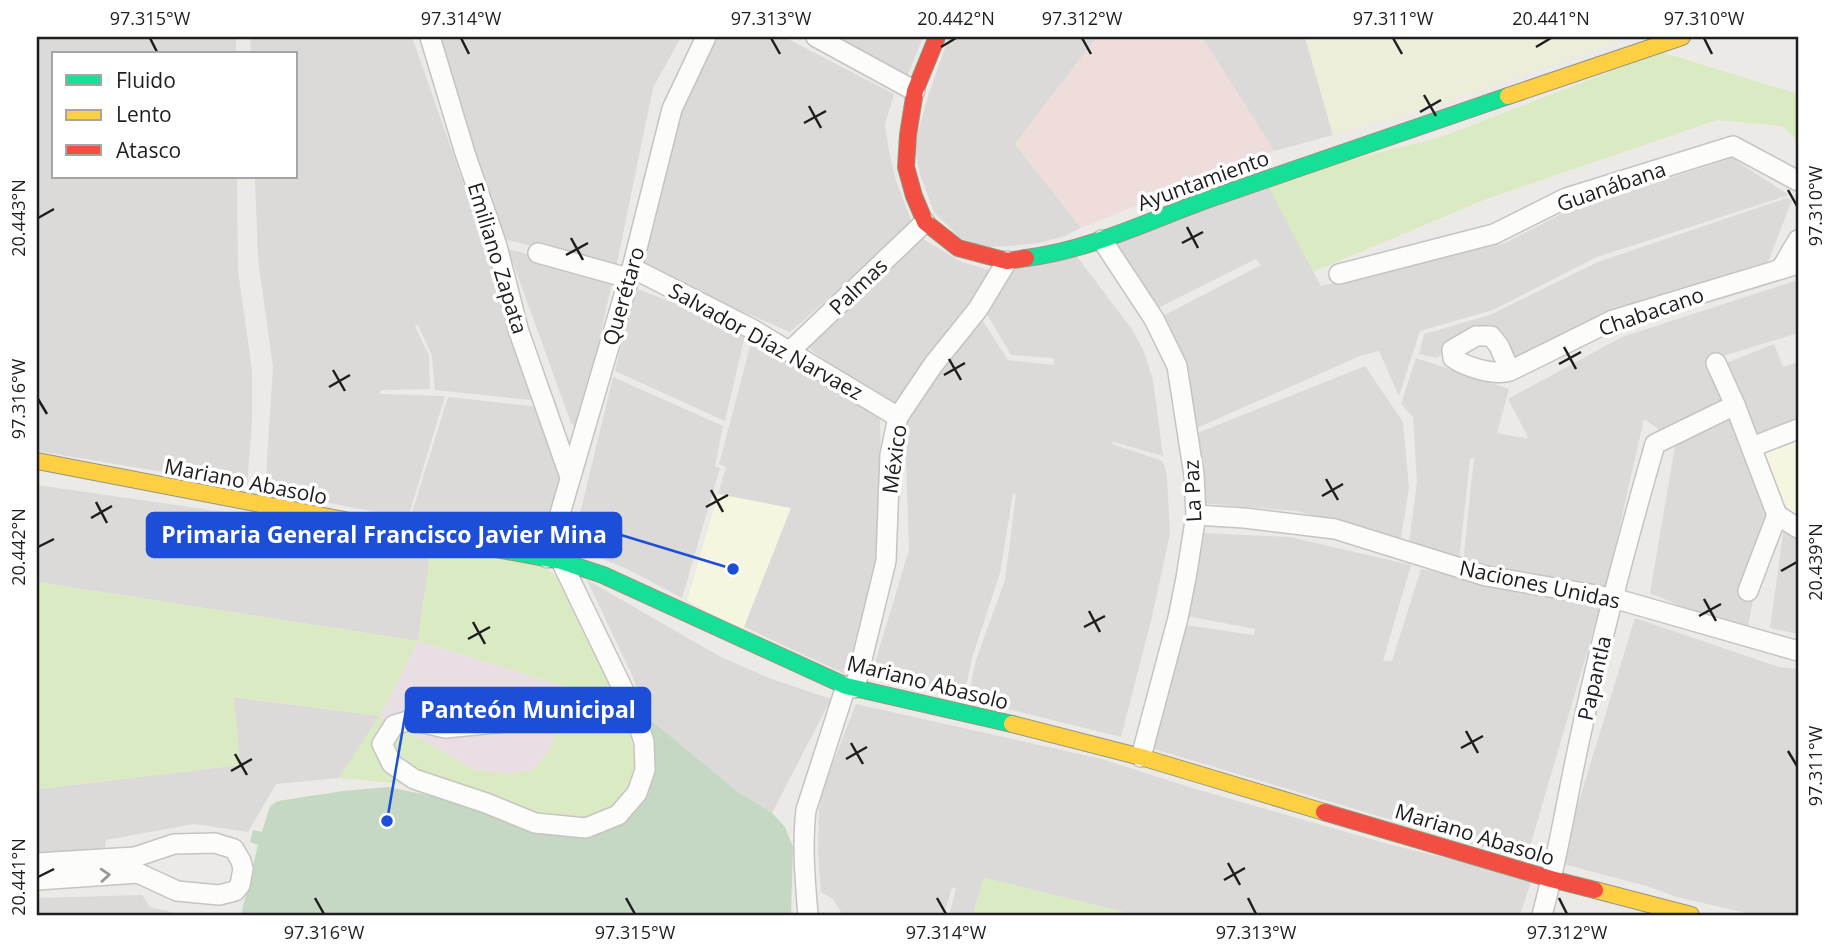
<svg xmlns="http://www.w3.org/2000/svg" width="1835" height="952" font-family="'Open Sans',sans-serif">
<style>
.residential{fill:#dbdad8}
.commercial{fill:#efdddb}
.industrial{fill:#eadee5}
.education{fill:#f6f5e0}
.farmland{fill:#ededd9}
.grass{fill:#daebc3;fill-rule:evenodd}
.cemetery{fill:#c4d8c4}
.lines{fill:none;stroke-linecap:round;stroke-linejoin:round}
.street-casing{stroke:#c5c4c2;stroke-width:22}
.fast-casing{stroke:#95967e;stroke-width:18}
.slow-casing{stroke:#95967e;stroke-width:18}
.jam-casing{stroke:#95967e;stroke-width:18}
.street{stroke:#fcfcfb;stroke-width:19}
.fast{stroke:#16e098;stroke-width:16}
.slow{stroke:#ffcf43;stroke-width:16}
.jam{stroke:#f24e42;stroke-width:16}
.oneway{stroke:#989898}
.ticks{fill:none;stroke:#1e1e1e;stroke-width:2.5}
.labels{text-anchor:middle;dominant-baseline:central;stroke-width:7;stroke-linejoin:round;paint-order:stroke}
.street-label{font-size:21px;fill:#1e1e1e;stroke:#fff}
.leader{fill:none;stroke:#1d4ed8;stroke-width:2.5}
.callout-dot{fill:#1d4ed8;stroke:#fff;stroke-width:2.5}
.callout{fill:#1d4ed8;stroke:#1d4ed8;stroke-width:2.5}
.callout-label{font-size:23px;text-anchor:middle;font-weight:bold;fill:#fff}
.neatline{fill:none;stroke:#1e1e1e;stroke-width:2.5}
.ticks-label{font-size:18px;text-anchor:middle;fill:#1e1e1e}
</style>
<rect width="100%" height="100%" fill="#eceae6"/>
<g class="residential">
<path d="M37,37H236V54H54V177H237L238,270L252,370V422L247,486L37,451Z"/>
<path d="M250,37H412L540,401L435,390L432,356L418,325L415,326L429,356L430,389L381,390L380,394L445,396L408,518L265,491L273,367L258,259L255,177H296V54H251Z"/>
<path d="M433,37H681L653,88L616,268L504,239Z"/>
<path d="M709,37H784L894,94L885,125L889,151L896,181L913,225L790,332L643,269L690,80Z"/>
<path d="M827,37H923L906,80Z"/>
<path d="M949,37H1097L1015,144L1081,228L1062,237L1039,243L1011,246L985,247L960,238L934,212L920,175L914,146L929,93Z"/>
<path d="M1202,37H1305L1333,135L1274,151Z"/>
<path d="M1732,158L1789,195L1597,257L1493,310L1420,331L1399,396L1379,351L1360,356L1190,431L1157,319L1261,265L1256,259L1152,311L1108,243L1266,181L1321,286L1505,243L1565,212Z"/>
<path d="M1787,198L1792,200L1768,262L1629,305L1513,364L1499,339L1446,350L1437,358L1419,354L1424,334L1490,315L1598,262Z"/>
<path d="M923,239L962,262L993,271L891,408L804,345Z"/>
<path d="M508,249L613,277L580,432L571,423Z"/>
<path d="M1075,254L1131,328L1143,349L1153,380L1163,456L1114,442L1112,444L1163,461L1167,476L1170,534L1151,621L1121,737L968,699L976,660L1005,580L1016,495L1013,493L1000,573L972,658L964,696L871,676L909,550L905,428L920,396L979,315L1008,360L1055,365L1053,358L1011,355L982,306L1005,271Z"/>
<path d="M1798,280V333L1710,360L1728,405L1663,432L1644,419L1606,587L1463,562L1474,458L1470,459L1459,561L1409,543L1417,482L1413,417L1401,404L1416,358L1509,389L1497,433L1529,439L1508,399L1622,337Z"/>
<path d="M635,288L746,331L725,421L615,371Z"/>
<path d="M752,339L880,419L882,569L845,674L687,600L726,467L719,464Z"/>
<path d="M1774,344L1783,367L1798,362V418L1755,436L1726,363Z"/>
<path d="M1365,366L1403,422L1409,488L1401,538L1296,511L1201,503L1190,436Z"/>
<path d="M613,377L723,426L715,466L720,468L682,598L625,568L572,547Z"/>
<path d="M448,397L540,407L565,473L546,543L410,519Z"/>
<path d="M1733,417L1771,509L1747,631L1697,613L1650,593L1676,440Z"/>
<path d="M37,485L432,542L418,641L37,582Z"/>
<path d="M1785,520L1798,531V634L1770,628Z"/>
<path d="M1202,533L1290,537L1411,565L1383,661H1392L1421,569L1600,608L1526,860L1147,747L1179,624L1254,635L1255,629L1181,615Z"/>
<path d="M587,580L719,656L769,678L831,699L772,813L738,792L647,717L632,675Z"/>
<path d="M1635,618L1779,667L1798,669V915H1755L1677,897L1646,886L1560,863Z"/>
<path d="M233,697L380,716L339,778L276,784L248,832L194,824L106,840L103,864L37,866V784L39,789L240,765Z"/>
<path d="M856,704L1102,759L1189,787L1388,844L1532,879L1520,915H1136L984,878L973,915H949L956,889L952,887L944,915H843L833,899L821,892L818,851L819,809L824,786Z"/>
<path d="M142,895L150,907L184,915H37V898Z"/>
</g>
<path class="commercial" d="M1097,37H1202L1274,151L1081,228L1015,144Z"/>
<path class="industrial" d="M418,641L575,689L548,752L532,771L509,774L475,770L380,716Z"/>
<g class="education">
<path d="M1798,440V517L1782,502L1763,454Z"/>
<path d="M718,494L791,508L742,632L687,600Z"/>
</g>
<path class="farmland" d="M1305,37H1627L1603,47L1433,107L1333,135Z"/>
<g class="grass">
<path d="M1661,52L1798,94V141L1782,126L1717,120L1486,199L1313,272L1266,181L1441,137Z"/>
<path d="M432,542L538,562L556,576L631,730L635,769L630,793L614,812L558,824L427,786L339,778L379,716L234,697L240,765L39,789L37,784V582L418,641ZM418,641L575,689L548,752L533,770L509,774L475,770L380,716Z"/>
<path d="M984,878L1136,915H973Z"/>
</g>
<path class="cemetery" d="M647,717L738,792L772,813L785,827L793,847L791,915H241L258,845L250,842L253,830L262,832L270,806L278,801L343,791L388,787L437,797L538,831L573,837L596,835L612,827L641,802L651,785L654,767Z"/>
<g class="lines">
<g class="street-casing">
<g id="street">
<path d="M430,37L465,153L497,246L519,332L570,477"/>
<path d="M816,37L915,91"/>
<path d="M1102,240L1154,319L1177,366L1194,475L1196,515L1186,578L1178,618L1141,757"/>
<path d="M538,253L628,278"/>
<path d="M632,268L752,329L898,417"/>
<path d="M1781,269L1798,240"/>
<path d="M1339,274L1494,234L1566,198L1733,146L1798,181"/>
<path d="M791,350L925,222"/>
<path d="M1716,363L1735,405L1777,515L1798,528"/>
<path d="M1510,371L1499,346L1491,336H1476L1452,350L1453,358C1466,367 1495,376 1510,371L1613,320L1798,264"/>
<path d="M1752,447L1798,429"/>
<path d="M1196,515L1244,518L1335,529L1486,576L1613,598L1798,651"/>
<path d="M547,558L632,268L672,109L706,37"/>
<path d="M1748,591L1777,515"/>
<path d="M855,688L886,561L890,455L898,417L933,365L978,309L1007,261"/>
<path d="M529,720L445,728L411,720L394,725L382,744L392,764L414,779L486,803L535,823L586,828L618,815L637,793L645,770L644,742L635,714L561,561"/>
<path d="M37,863L135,857L174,844L215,843L234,849L241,861L243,869L240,885L235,891L219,895L177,891L138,873L37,880"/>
<path d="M808,915C805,880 802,845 806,810L846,686"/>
<path d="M1542,915C1558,857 1567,797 1580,738C1601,639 1627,541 1655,444L1735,405"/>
</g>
</g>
<g class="fast-casing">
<g id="fast">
<path d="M1026,258C1090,250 1148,221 1209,199C1308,164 1408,130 1508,96"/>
<path d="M453,541L561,561L603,575L846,686L1012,724"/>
</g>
</g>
<g class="slow-casing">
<g id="slow">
<path d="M1508,96L1682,37"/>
<path d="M37,461L453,541"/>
<path d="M1012,724L1141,757L1324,812"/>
<path d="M1595,890L1691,915"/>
</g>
</g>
<g class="jam-casing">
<g id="jam">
<path d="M937,37L915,91L908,135L906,167L914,196L925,222L958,248L1007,261L1026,258"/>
<path d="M1324,812L1551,879L1595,890"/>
</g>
</g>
<use href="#street" class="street"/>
<use href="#fast" class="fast"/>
<use href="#slow" class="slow"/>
<use href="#jam" class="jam"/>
</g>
<defs><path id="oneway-chevron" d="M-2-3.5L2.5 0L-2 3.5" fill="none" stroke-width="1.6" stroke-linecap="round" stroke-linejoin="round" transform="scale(1.75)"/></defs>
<use class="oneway" href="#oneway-chevron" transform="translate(105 875) rotate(-4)"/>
<path class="ticks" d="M150,38L158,54M461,38L469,54M771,38L780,54M1082,38L1091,54M1393,38L1402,54M1704,38L1712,54M941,47L956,38M1536,47L1551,38M1424,95L1436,116M809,106L821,128M1420,112L1441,100M804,123L826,111M1788,190L1797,206M38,218L54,209M1187,227L1198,248M571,238L583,260M1182,243L1203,232M566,255L588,243M1564,347L1576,369M949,359L961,380M1559,364L1581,352M333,370L345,391M944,375L965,363M329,387L350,375M38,399L47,414M1326,479L1338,500M711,490L723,512M1322,496L1343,484M96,502L107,523M706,507L728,495M91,518L112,506M38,547L54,539M1781,571L1797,562M1704,599L1716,621M1089,611L1100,632M1699,616L1721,604M473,622L485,644M1084,627L1105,616M468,639L490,627M1466,731L1478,753M851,743L863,764M1461,748L1483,736M1788,751L1797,766M235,754L247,775M846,759L867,747M231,771L252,759M1228,863L1240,885M38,877L54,869M1224,880L1245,868M315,898L324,914M626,898L635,914M937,898L946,914M1248,898L1256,914M1559,898L1567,914"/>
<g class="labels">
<g class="street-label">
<text transform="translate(1203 180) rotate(-20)">Ayuntamiento</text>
<text transform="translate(1611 186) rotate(-19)">Guanábana</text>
<text transform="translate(498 258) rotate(73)">Emiliano Zapata</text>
<text transform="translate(858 286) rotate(-44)">Palmas</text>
<text transform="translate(623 296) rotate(-74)">Querétaro</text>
<text transform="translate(1651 311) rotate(-19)">Chabacano</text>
<text transform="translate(766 341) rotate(29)">Salvador Díaz Narvaez</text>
<text transform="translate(894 459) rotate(-82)">México</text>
<text transform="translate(246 481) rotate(11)">Mariano Abasolo</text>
<text transform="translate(1192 491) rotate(-93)">La Paz</text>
<text transform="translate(1540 584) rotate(12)">Naciones Unidas</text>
<text transform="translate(1594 678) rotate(-77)">Papantla</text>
<text transform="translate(928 682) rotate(14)">Mariano Abasolo</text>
<text transform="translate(1475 834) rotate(17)">Mariano Abasolo</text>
</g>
</g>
<path class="leader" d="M733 569L621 535M387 821L406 710"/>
<g class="callout-dot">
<circle cx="733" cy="569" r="7"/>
<circle cx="387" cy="821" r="7"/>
</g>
<g class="callout">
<rect x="147" y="513" width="474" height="44" rx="7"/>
<rect x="406" y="688" width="244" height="44" rx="7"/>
</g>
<g class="callout-label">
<text x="384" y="543">Primaria General Francisco Javier Mina</text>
<text x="528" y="718">Panteón Municipal</text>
</g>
<rect width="1835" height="952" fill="none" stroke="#ffffff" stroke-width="77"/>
<rect x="52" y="52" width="245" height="126" fill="#ffffff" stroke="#a5a5a5" stroke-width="2"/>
<rect x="66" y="75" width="35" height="10" fill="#16e098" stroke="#a5a5a5" stroke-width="2"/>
<text x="116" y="88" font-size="21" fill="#1e1e1e">Fluido</text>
<rect x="66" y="110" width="35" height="10" fill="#ffcf43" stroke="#a5a5a5" stroke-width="2"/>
<text x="116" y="122" font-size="21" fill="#1e1e1e">Lento</text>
<rect x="66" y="145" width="35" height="10" fill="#f24e42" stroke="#a5a5a5" stroke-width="2"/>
<text x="116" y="158" font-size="21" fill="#1e1e1e">Atasco</text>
<rect x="38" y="38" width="1759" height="876" class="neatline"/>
<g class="ticks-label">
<text x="150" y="25">97.315°W</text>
<text x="461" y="25">97.314°W</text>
<text x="771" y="25">97.313°W</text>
<text x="956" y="25">20.442°N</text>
<text x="1082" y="25">97.312°W</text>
<text x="1393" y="25">97.311°W</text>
<text x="1551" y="25">20.441°N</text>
<text x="1704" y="25">97.310°W</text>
<text transform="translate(1816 206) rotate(-90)" y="6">97.310°W</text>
<text transform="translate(19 218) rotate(-90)" y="6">20.443°N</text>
<text transform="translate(19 399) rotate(-90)" y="6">97.316°W</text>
<text transform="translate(19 547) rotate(-90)" y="6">20.442°N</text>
<text transform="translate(1816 562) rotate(-90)" y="6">20.439°N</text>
<text transform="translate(1816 766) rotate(-90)" y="6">97.311°W</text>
<text transform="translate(19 877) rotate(-90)" y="6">20.441°N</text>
<text x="324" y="939">97.316°W</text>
<text x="635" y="939">97.315°W</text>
<text x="946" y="939">97.314°W</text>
<text x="1256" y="939">97.313°W</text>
<text x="1567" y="939">97.312°W</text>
</g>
</svg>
